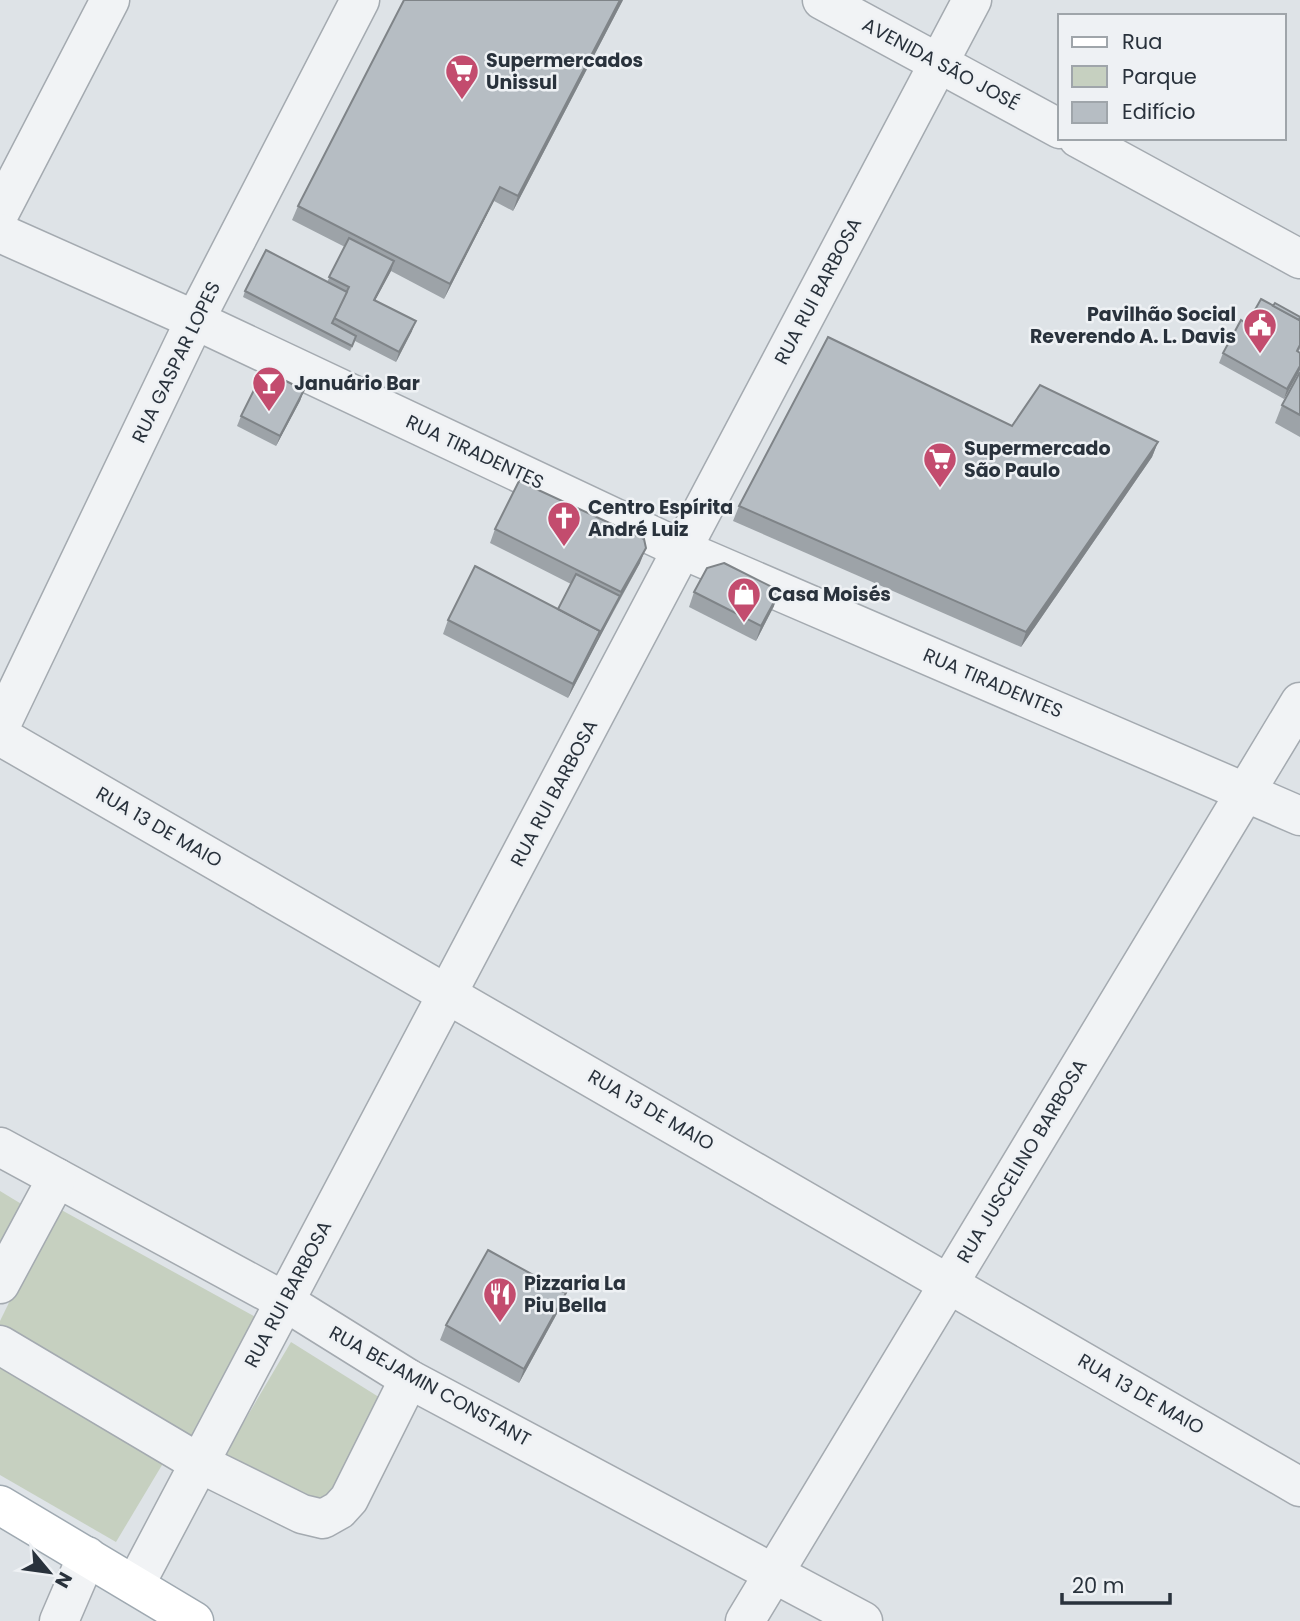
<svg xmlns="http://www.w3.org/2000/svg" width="1300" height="1621" font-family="Poppins,sans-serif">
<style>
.green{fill:#c6d0c0}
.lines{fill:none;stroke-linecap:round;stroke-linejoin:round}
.minor-casing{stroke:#a4aab0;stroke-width:41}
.primary-casing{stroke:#9fa9b1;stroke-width:41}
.minor{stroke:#f1f3f5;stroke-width:38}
.primary{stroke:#fff;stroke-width:38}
.wall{fill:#9da3a8}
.shaded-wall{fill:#7f8488}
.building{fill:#b6bdc3;stroke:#7f8488;stroke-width:2}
.labels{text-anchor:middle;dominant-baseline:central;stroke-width:5;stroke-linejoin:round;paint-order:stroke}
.poi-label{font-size:19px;font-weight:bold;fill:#29323c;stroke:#eef1f4;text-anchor:start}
.street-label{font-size:19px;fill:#29323c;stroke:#eef1f4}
</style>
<rect width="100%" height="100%" fill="#dee3e7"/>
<g class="green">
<path d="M0,1191L28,1208L0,1258Z"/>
<path d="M56,1207L259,1319L196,1444L0,1329V1321Z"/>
<path d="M291,1342L382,1399L343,1490L320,1509L295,1503L225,1454Z"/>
<path d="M0,1355L168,1455L116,1542L0,1475Z"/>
</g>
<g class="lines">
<g class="minor-casing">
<g id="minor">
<path d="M822,0L1060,129"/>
<path d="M1078,138L1300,259"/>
<path d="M0,212L110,0"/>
<path d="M0,233L195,320L681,549L1300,816"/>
<path d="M0,727L195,320L360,0"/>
<path d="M0,736L1300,1487"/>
<path d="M0,1147L284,1301L409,1379L863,1621"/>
<path d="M0,1284L57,1178"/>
<path d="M0,1345L199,1463L302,1514L323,1519L339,1510L349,1499L409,1379"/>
<path d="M135,1585L972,0"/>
<path d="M59,1621L87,1556"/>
<path d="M745,1621L1300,702"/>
</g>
</g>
<g class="primary-casing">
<path id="primary" d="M0,1505L194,1621"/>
</g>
<use href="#minor" class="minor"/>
<use href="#primary" class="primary"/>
</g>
<g class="wall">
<path d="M623,0L513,211L494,201L444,299L391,271L375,300L412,331L396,362L355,341L350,351L243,297L245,291L327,282L345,247L292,220L298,206Z"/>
<path d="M1300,320V349L1298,352L1300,353V370L1284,399L1219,363L1223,353L1247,324Z"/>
<path d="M1300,372V437L1275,423L1282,405Z"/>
<path d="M304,390L300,401L276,446L237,426L241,416Z"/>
<path d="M1012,426L1158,442L1152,457L1021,647L733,521L739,506Z"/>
<path d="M495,529L640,563L595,646L568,698L443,634L448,620L558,609L571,584L490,543Z"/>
<path d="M694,592L774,606L756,641L689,607Z"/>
<path d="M566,1293L560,1308L519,1383L440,1340L446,1325Z"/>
</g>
<g class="shaded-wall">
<path d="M620,0H623L513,211L518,196Z"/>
<path d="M500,187L494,201L444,299L450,284Z"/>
<path d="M394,261L391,271L370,310L374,300Z"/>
<path d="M416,321L412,331L396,362L399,352Z"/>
<path d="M1300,366V370L1284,399L1287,389Z"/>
<path d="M304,390L300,401L276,446L280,436Z"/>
<path d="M1158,442L1152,457L1021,647L1026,632Z"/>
<path d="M646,548L640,563L616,606L621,592Z"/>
<path d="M780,591L774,606L756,641L761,626Z"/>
<path d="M620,596L616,606L568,698L573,684Z"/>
<path d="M566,1293L560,1308L519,1383L524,1369Z"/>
</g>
<g class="building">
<path d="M404,0H620L518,196L500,187L450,284L298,206Z"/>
<path d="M349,238L394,261L374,300L416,321L399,352L334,318L349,287L329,277Z"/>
<path d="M266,250L347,292L332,323L356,336L352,346L245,291Z"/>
<path d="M1261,299L1300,320V345L1297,351L1300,353V366L1287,389L1223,353L1241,320L1247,324Z"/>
<path d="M1275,303L1300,317L1299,320L1273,306Z"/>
<path d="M828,337L1012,426L1040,385L1158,442L1026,632L739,506Z"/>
<path d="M264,370L304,390L280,436L241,416Z"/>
<path d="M1300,372V415L1282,405Z"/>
<path d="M519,481L644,539L646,548L621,592L495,529Z"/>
<path d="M724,563L780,591L761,626L694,592L707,568Z"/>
<path d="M475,566L600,631L573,684L448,620Z"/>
<path d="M576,574L620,596L599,635L600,631L558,609Z"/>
<path d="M488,1250L566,1293L524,1369L446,1325Z"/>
</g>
<defs>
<g id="supermarket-pin" transform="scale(1.75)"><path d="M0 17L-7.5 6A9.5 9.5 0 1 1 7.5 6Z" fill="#c34c6e" stroke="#eef1f4"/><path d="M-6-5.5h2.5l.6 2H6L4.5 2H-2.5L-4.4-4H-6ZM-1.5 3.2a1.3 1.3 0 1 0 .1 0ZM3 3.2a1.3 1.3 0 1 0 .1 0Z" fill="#fff"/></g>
<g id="civic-pin" transform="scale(1.75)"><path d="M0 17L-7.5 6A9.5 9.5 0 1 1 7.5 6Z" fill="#c34c6e" stroke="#eef1f4"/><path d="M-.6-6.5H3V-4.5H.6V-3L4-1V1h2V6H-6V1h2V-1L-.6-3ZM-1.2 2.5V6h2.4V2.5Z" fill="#fff"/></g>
<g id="bar-pin" transform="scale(1.75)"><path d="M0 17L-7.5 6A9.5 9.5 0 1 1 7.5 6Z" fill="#c34c6e" stroke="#eef1f4"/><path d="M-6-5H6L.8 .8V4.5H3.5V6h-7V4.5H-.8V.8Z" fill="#fff"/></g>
<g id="church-pin" transform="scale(1.75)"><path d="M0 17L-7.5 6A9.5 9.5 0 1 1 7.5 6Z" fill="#c34c6e" stroke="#eef1f4"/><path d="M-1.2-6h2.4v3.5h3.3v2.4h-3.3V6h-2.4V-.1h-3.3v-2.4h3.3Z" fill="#fff"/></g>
<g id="shop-pin" transform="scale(1.75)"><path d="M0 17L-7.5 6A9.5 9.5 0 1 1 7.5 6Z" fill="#c34c6e" stroke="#eef1f4"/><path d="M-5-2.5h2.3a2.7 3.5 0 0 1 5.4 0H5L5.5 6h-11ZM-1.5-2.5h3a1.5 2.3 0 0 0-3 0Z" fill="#fff"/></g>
<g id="restaurant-pin" transform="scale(1.75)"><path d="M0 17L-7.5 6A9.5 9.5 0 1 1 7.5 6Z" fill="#c34c6e" stroke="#eef1f4"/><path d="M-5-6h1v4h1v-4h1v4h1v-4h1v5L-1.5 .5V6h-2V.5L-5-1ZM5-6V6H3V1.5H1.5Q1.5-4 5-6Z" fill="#fff"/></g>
</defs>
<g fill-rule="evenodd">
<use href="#supermarket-pin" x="462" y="71"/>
<use href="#civic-pin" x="1260" y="325"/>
<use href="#bar-pin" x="269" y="383"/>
<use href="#supermarket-pin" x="940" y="459"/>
<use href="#church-pin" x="564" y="518"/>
<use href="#shop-pin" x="744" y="594"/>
<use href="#restaurant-pin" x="500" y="1294"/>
</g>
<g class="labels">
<g class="poi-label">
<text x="486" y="60">Supermercados<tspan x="486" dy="22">Unissul</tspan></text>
<text x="1236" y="314" text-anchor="end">Pavilhão Social<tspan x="1236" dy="22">Reverendo A. L. Davis</tspan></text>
<text x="294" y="383">Januário Bar</text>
<text x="964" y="448">Supermercado<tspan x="964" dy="22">São Paulo</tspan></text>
<text x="588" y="507">Centro Espírita<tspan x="588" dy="22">André Luiz</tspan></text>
<text x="768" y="594">Casa Moisés</text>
<text x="524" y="1283">Pizzaria La<tspan x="524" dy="22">Piu Bella</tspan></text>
</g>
<g class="street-label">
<text transform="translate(941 64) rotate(28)">AVENIDA SÃO JOSÉ</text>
<text transform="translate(818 291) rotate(-62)">RUA RUI BARBOSA</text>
<text transform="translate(176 362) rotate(-64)">RUA GASPAR LOPES</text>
<text transform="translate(475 452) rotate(25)">RUA TIRADENTES</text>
<text transform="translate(993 683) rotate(23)">RUA TIRADENTES</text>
<text transform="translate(554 793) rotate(-62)">RUA RUI BARBOSA</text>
<text transform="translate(159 827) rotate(30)">RUA 13 DE MAIO</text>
<text transform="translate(651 1110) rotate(30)">RUA 13 DE MAIO</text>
<text transform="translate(1022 1161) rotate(-59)">RUA JUSCELINO BARBOSA</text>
<text transform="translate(288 1294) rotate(-62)">RUA RUI BARBOSA</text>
<text transform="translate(430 1386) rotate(29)">RUA BEJAMIN CONSTANT</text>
<text transform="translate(1141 1394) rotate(30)">RUA 13 DE MAIO</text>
</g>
</g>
<rect x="1058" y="14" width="228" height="126" fill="#eef1f4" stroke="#9fa5aa" stroke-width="2"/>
<rect x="1072" y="37" width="35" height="10" fill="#ffffff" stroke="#9fa5aa" stroke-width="2"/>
<text x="1122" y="49" font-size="21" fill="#29323c">Rua</text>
<rect x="1072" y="66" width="35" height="21" fill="#c6d0c0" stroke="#9fa5aa" stroke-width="2"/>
<text x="1122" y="84" font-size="21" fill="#29323c">Parque</text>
<rect x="1072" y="102" width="35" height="21" fill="#b6bdc3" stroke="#9fa5aa" stroke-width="2"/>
<text x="1122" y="119" font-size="21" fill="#29323c">Edifício</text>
<g transform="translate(49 1572) rotate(119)" stroke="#eef1f4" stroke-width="5" paint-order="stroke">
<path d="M0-5L12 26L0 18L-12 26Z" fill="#29323c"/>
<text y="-10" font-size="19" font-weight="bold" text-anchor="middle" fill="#29323c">N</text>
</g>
<path d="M1062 1593v10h108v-10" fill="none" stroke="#29323c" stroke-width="3.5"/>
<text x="1072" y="1593" font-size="21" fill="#29323c" stroke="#eef1f4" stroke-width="5" paint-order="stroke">20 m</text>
</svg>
